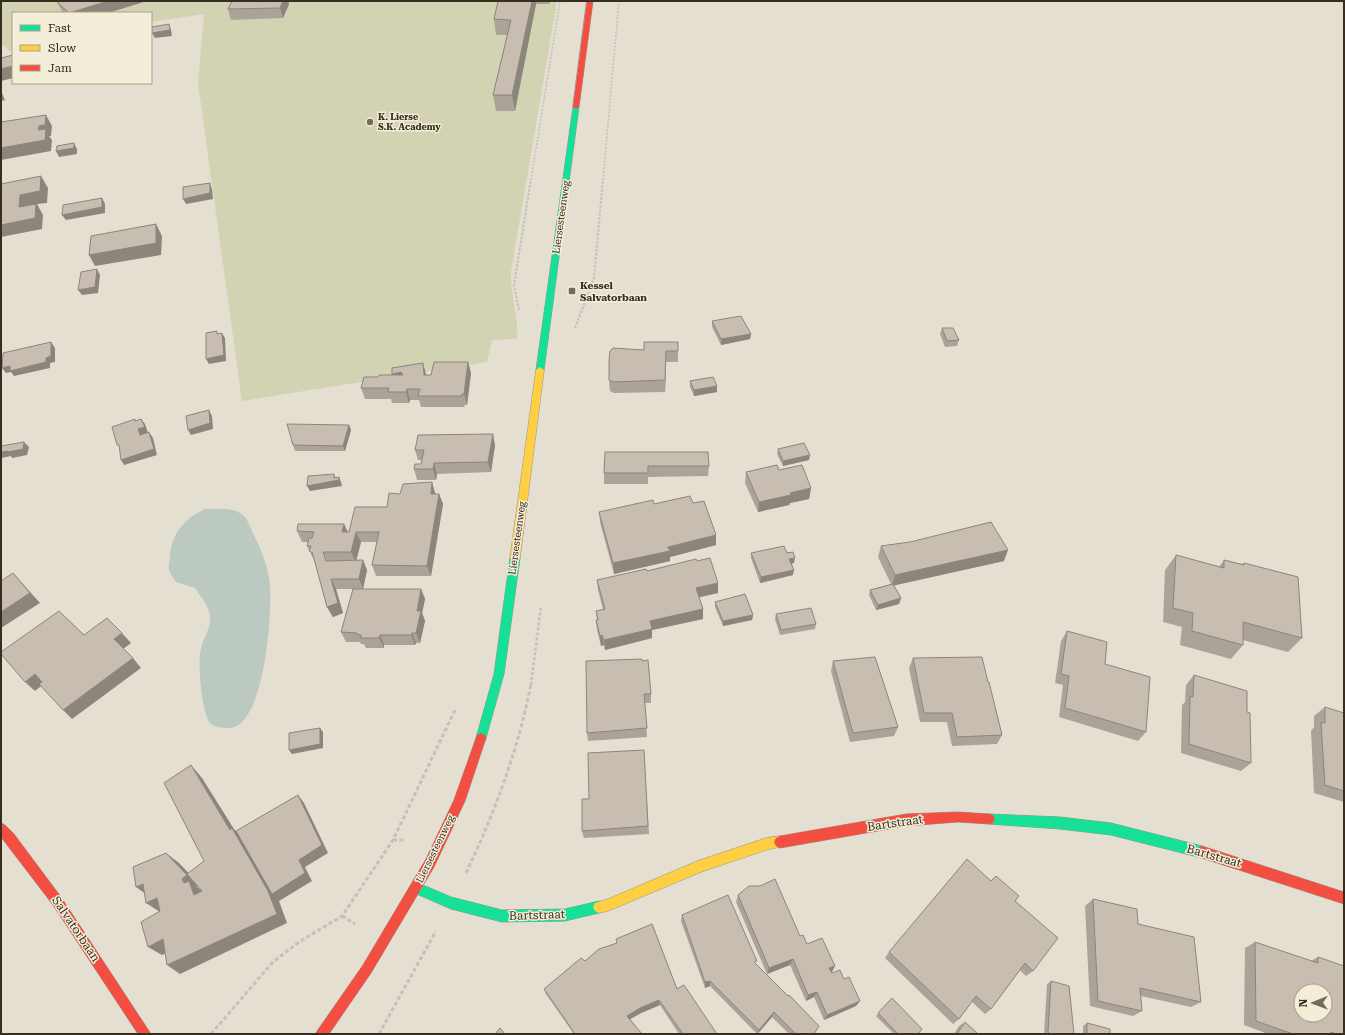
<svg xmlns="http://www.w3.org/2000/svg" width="1345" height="1035" font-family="'Roboto Serif',serif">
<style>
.green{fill:#d1d3b3}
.water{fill:#bbc9c1}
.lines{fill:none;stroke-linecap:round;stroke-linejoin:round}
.fast-casing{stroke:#999488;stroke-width:1}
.slow-casing{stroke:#999488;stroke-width:1}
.jam-casing{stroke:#999488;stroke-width:1}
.path-far3{stroke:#c5c0b8;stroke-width:1.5;stroke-dasharray:2 1.5;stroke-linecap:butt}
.path-far2{stroke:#c5c0b8;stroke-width:2;stroke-dasharray:2.5 1.5;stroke-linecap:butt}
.path-far1{stroke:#c5c0b8;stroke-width:2.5;stroke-dasharray:3 2;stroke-linecap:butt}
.path{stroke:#c5c0b8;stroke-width:3;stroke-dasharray:4 2.5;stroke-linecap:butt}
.fast{fill:#16e098;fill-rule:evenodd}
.slow{fill:#ffcf43;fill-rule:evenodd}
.jam{fill:#f24e42;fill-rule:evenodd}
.wall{fill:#aba398}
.shaded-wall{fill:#8b857c}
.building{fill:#c7beb1;stroke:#8b857c;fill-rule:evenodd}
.poi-dot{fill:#746b5e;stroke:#f4edd7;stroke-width:1.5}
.labels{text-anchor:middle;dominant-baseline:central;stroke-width:3;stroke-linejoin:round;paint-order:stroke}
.far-poi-label{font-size:9px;font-weight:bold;fill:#382d21;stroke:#f4edd7;text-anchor:start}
.street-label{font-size:10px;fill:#382d21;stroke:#f4edd7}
.poi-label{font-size:10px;font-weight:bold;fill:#382d21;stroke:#f4edd7;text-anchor:start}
.near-street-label{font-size:12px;fill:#382d21;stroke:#f4edd7}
</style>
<rect width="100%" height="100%" fill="#e4dfd0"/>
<path class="green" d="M1,1H557L511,272C510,295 519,316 517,339L492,340L487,362L242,401L198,83L204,14L151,22V13H13V50L9,51L1,43Z"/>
<path class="water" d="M205,509C220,509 235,506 246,518C256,540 268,560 270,586C272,612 265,729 228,728C223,728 214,727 210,723C202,713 197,662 201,649C203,638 211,629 210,617C210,607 200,596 195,588L176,582C174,578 169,573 169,569C168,565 170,560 170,556C172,533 184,519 205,509Z"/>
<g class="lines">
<g class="fast-casing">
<g id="fast">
<path d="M576,105L579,107L544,370L540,373L536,370L573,107Z"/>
<path d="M515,554L518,555L520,558L504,674L486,738L485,741L481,743L477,741L476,738L494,674L510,558L512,555Z"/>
<path d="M989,814L1060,817L1111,823L1202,846L1206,848L1208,852L1206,856L1202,858L1111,835L1060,829L989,824L985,823L983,819L985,815Z"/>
<path d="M416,882L451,897L502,910L565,909L599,901L603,903L605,907L603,911L599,913L565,921L502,922L451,909L412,892L410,888L412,884Z"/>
</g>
</g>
<g class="slow-casing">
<g id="slow">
<path d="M540,367L544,370L520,558L518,561H512L510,558L536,370Z"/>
<path d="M780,836L784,838L786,842L784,846L766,850L701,872L608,911L599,913L595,911L593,907L595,903L608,899L700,860L766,838Z"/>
</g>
</g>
<g class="jam-casing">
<g id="jam">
<path d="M587,1H593L579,107L576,109L573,107Z"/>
<path d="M481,733L485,735L486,738L465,801L434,867L371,973L329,1034H315L363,965L426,859L454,800L476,738L477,735Z"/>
<path d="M958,812L989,814L993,815L995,819L993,823L989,824L958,822L906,826L780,848L776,846L774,842L776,838L780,836L906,814Z"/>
<path d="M1,823L5,825L14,834L61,897L151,1034H138L53,905L1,837Z"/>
<path d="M1202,846L1344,892V904L1202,858L1198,856L1196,852L1198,848Z"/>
</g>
</g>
<g class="path-far3">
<path d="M531,180L560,1"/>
<path d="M603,180L619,1"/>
</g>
<g class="path-far2">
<path d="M519,310L514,285L531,179"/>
<path d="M575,328L594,278L603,179"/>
</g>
<path class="path-far1" d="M531,685L541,606"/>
<g class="path">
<path d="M393,840H406"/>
<path d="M466,873C495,812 518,750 531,684"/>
<path d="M342,916L355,924"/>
<path d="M211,1034L273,962L299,942L342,916L393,840L455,710"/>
<path d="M379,1034L436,931"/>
</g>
<use href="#fast" class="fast"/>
<use href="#slow" class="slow"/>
<use href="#jam" class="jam"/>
</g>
<g class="wall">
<path d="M232,1H288L289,4L283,18L231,20L228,9Z"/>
<path d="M498,1H550V4H536L515,111H496L493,95L507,35H496L494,19Z"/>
<path d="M57,2L108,13H63Z"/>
<path d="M712,321L751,334L750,339L721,345L712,327Z"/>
<path d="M942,328L959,340L957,346L945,347L940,334Z"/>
<path d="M678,342V362H666L665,392L614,393L610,391L609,380L644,350Z"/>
<path d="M468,362L471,373L467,405H464L465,407H421L419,400H410L409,403H392L391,399H365L361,388L378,377L392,375V368L426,374V375H431Z"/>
<path d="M690,381L717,386V392L694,396L690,387Z"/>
<path d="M349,425L351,430L345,451H295L293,445Z"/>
<path d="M495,445L491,472L437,474L436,480H417L414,469L421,464L422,460H418L415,450Z"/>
<path d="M778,449L810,455L809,460L783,466L777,454Z"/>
<path d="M708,452L709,466L708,476L648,477V484H604V473Z"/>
<path d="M779,470L811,488L809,499L790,503L789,505L758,512L745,483L746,472Z"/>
<path d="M432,482L435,494H439L443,504L431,576H376L372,565L377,542H361L356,560H363L367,570L363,589H421L425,599L422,613L425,621L420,643H416L415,645H384V648H366L364,644H361L360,642H346L341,632L353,589H336L343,613L333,617L327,607L315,562L307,546L308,542H302L297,531L344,524L348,532H349L387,507L400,494Z"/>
<path d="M693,503L716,535V545L670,557V561L614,574L600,522L599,512Z"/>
<path d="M881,546L1004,561L893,585L901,598L899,604L876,610L869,595L870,590L891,584L878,557Z"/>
<path d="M751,553H787L794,563L791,564L793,575L760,583L751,558Z"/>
<path d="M1176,555L1219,567L1224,560L1242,564L1244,563L1302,638L1288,652L1243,640V645L1231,659L1180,645L1182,627L1163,622L1165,570Z"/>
<path d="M647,571L718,593L699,597L703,609V619L652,630V638L605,650L604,645L601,646L597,630L596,620H597L596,611L603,609L598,590L597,580Z"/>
<path d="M715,602L753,615L752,620L723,626L715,607Z"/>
<path d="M776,614L816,624L815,629L780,635L775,619Z"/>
<path d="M1067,631L1146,732L1138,741L1059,717L1063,685L1055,683L1061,641Z"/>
<path d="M913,658L988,682L1002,735L997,744L952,746L947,722H920L909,668Z"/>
<path d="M642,661L651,694V703H645L647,737L588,741L587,733Z"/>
<path d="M833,661L898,727L894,736L850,742L831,671Z"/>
<path d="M1194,675L1247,712L1251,763L1241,771L1181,753L1182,705L1185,702L1186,685Z"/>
<path d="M1325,707L1344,713V802L1314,793L1311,731L1314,727V716Z"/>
<path d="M644,750L649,834L584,838L582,831L589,799Z"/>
<path d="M738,895L800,936L807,944L835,966L831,972L832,973L844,979L856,1006L824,1020L814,997L806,1001L790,965L767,974L736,902Z"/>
<path d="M1093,899L1138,924L1201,1002L1191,1007L1141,996L1142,1011L1133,1016L1090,1006L1085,906Z"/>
<path d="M1015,901L1033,971L1026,976L1020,970L991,1009L985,1014L972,1002L959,1019L953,1024L885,958L889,952Z"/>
<path d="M682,915L756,964L788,996L814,1034H789L772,1017L758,1034H757L710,986L705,988L681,921Z"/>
<path d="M1255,942L1311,961L1318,957L1344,1034H1268L1244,1025L1245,948Z"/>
<path d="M585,961L677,989L717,1034H679L660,1005L641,1013L630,1019L642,1034H574L546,994L544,989Z"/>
<path d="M1051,981L1074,1034H1044L1047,984Z"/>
<path d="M892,998L918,1034H894L876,1016Z"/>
<path d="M965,1022L978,1034H954L959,1026Z"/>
<path d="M1087,1023L1110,1034H1083V1026Z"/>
</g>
<g class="shaded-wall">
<path d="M108,1H147L108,13H69Z"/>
<path d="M283,1H288L289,4L283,18L280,8Z"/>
<path d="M532,1H536V4L515,111L512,95Z"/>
<path d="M169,24L171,30L172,36L155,38L152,33Z"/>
<path d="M13,66V78L1,81V69Z"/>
<path d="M1,91L5,100L1,101Z"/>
<path d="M46,115L52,126L51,136H49L52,140L51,151L1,160V148L38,130L39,126Z"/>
<path d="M74,143L77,149V154L59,157L56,151Z"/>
<path d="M41,176L48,188L47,203L37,204L43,215L42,229L1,237V225L19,207L20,195Z"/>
<path d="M210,183L212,189L213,199L186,204L183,199Z"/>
<path d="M102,198L105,204V213L66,220L62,215Z"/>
<path d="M156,224L162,236L161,255L95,266L89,255Z"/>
<path d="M97,269L100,275L98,293L82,295L78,290Z"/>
<path d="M222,333L225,338L226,361L209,364L206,359Z"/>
<path d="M751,334L750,339L721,345V339Z"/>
<path d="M51,342L55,348V362L50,363V368L14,376L11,372L6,373L2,368L46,358Z"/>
<path d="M666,351V362L665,392V380Z"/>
<path d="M468,362L471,373L467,405L464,394Z"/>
<path d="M423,363L426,374L427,386L424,375Z"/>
<path d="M401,372L405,383L396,385L392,374Z"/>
<path d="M717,386V392L694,396V390Z"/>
<path d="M407,389L410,400L409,403L406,392Z"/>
<path d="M209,410L212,416L213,429L191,435L188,430Z"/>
<path d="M141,419L145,424L148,433L140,435L138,429Z"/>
<path d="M349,425L351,430L345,451L343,446Z"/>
<path d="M149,432L153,438L157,455L124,465L121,460Z"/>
<path d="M493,434L495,445L491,472L488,462Z"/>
<path d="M24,442L29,447L27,455L12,458L11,456L1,458V452Z"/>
<path d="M810,455L809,460L783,466V461Z"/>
<path d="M434,463L437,474L436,480L433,469Z"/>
<path d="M334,474L336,480L339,477L341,482L342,486L310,491L307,486L334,478Z"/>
<path d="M432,482L435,493L434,504L431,494Z"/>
<path d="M811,488L809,499L790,503L789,505L758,512L759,502L790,493Z"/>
<path d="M439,494L443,504L431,576L427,566Z"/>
<path d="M344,524L349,535L342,532Z"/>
<path d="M356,532L361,542L356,562L351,552Z"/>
<path d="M716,535V545L670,557V561L614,574L613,563L668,547Z"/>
<path d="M1008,550L1004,561L892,586L895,575Z"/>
<path d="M795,558L794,563L789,564V559Z"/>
<path d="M363,560L367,570L363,589L359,579Z"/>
<path d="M794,570L793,575L760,583L761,577Z"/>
<path d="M13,573L40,603L1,628V612Z"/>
<path d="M331,579L336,589L343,613L333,617L327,607Z"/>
<path d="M718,583V593L696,598V588Z"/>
<path d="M421,589L425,599L422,613L425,621L420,643L416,633L417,611Z"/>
<path d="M901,598L899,604L876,610L878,605Z"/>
<path d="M703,609V619L652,630V638L605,650L604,640L650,621Z"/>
<path d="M753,615L752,620L723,626V621Z"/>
<path d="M122,633L131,643L123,649L114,639Z"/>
<path d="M412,633L416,643L415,645L411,635Z"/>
<path d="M380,635L384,645V648L379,638Z"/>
<path d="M602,635L604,645L601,646L600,636Z"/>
<path d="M133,658L141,668L72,719L63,710Z"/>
<path d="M35,674L45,683L35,691L25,682Z"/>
<path d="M320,728L323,732V748L292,754L289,750Z"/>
<path d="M191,765L202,778L234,829L244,839L299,860L298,795L304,803L328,853L305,867L312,881L279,901L287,923L180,974L167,965L277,914L230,830Z"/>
<path d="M166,853L179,863L200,885L197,887L202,891L194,895L184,883Z"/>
<path d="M143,884L150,897L136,887Z"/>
<path d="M157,898L171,908L160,912L146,903Z"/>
<path d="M163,939L177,948L162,955L148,947Z"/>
<path d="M793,959L790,965L767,974L769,968Z"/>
<path d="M835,966L832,972L826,974L829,968Z"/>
<path d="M710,981V986L705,988V982Z"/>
<path d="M817,992L814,997L806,1001L808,995Z"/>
<path d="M659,1000L660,1005L641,1013L627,1021V1016L640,1008Z"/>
<path d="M860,1001L856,1006L824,1020L827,1015Z"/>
<path d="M774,1012L772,1017L757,1034L759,1030Z"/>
</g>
<g class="building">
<path d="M61,1H108L69,13L57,2Z"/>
<path d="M232,1H283L280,8L228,9Z"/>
<path d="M498,1H532L512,95H493L511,20L494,19Z"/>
<path d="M169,24L170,30L152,33V27Z"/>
<path d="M13,55V66L1,69V58Z"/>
<path d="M46,115L45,125L39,126L38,130L46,129L45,140L1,148V122Z"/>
<path d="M74,143V148L56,151L57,146Z"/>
<path d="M41,176L40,191L20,195L19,207L36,204L35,218L1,225V184Z"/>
<path d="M210,183V193L183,199V187Z"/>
<path d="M102,198V207L62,215L63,205Z"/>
<path d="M156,224V243L89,255L91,236Z"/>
<path d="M97,269L95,287L78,290L81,272Z"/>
<path d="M741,316L751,334L721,339L712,321Z"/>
<path d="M942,328H953L959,340L947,341Z"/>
<path d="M217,331V334L222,333L224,355L206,359V333Z"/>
<path d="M51,342V356L46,358V362L10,371V366L2,368L3,353Z"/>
<path d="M644,342H678V351H666L665,380L614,382L609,380V360L610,351L613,348L644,350Z"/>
<path d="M434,362H468L464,394H462V396H418L420,389H407L406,392H388L389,388H361L364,377H378L379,375H403L401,372L392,374V368L423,363L424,375H431Z"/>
<path d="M713,377L717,386L694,390L690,381Z"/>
<path d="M209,410L210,423L188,430L186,416Z"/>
<path d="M135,419V421L141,419L145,427L138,429L140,435L149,432L154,449L121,460L119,445H117L112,427Z"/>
<path d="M287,424L349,425L343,446L293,445Z"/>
<path d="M493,434L488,462L434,463L433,469H414L415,464H421L424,450H415L418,435Z"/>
<path d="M24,442L23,449L8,452V451L1,452V446Z"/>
<path d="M804,443L810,455L783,461L778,449Z"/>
<path d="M605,452H708L709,466H648V473H604Z"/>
<path d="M777,465L779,470L802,465L811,488L790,493L791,495L759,502L746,472Z"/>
<path d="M334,474V478L339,477V480L307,486L308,476Z"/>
<path d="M432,482L431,494H439L427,566L372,565L379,532H356L351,552H323L326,561L363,560L359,579H331L338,603L327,607L313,555H312L313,553L309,551L311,546H307L309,538H312L314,532L297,531L298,524H344L342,532H349L355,507H387L389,493L400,494L403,484Z"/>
<path d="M690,496L693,503L704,501L716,535L668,547L670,551L613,563L599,512L653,500L654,504Z"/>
<path d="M991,522L1008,550L895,575L881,546L910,542Z"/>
<path d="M784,546L787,553L793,552L795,558L789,559L794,570L761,577L751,553Z"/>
<path d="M1176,555L1224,568V560L1244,565V563L1298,577L1302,638L1243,622V645L1192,631L1193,613L1173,608Z"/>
<path d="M710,558L718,583L696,588L703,609L650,621L652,629L604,640L602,635L600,636L596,620H598L596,611L605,609L597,580L646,569L647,571L696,559L697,561Z"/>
<path d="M13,573L30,593L1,612V581Z"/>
<path d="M893,584L901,598L878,605L870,590Z"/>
<path d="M353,589H421L417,611H421L416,633H412L411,635H380L379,638H361V635L356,634L357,633L341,632Z"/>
<path d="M745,594L753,615L723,621L715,602Z"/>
<path d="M811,608L816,624L781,630L776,614Z"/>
<path d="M59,611L84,635L107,618L122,633L114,639L133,658L63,710L39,684L42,682L35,674L25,682L1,654V652Z"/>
<path d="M1067,631L1107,642L1105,664L1150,677L1146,732L1065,708L1069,676L1061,674Z"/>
<path d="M875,657L898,727L853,733L833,661Z"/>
<path d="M982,657L988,682H989L1002,735L957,737L952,713H924L913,658Z"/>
<path d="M642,659V661L648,660L651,694H644L647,728L587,733L586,661Z"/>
<path d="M1194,675L1247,691V712L1250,713L1251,763L1189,744L1190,696L1193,697Z"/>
<path d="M1325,707L1344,713V791L1325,785L1321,722L1325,723Z"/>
<path d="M320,728V744L289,750V733Z"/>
<path d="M644,750L648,826L582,831V799H589L588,753Z"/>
<path d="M191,765L230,830L232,828L268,891L277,914L167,965L163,939L148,947L141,922L160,911L157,898L146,903L143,884L136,887L133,867L166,853L187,875L182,879L184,883L189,881L194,895L202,891L187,874L204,861L164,783Z"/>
<path d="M298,795L322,845L299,860L305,873L272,894L236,831Z"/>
<path d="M967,859L991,881L996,876L1019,896L1015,901L1058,938L1033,971L1025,963L991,1009L976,996L959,1019L889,952Z"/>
<path d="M775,879L800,936L803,935L807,944L822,938L835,966L829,968L832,973L840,970L844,979L849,977L860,1001L827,1015L817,992L808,995L793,959L769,968L738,895L749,886H760Z"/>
<path d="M728,895L757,961L754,962L788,996L789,995L819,1026L814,1034H796L774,1012L759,1030L710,981L705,982L682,915Z"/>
<path d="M1093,899L1137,909L1138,924L1194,937L1201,1002L1140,988L1142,1011L1098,1001Z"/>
<path d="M652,924L677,989L684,985L717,1034H683L659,1000L640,1008L627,1016L642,1034H575L544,989L581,958L585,961L599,949L617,943L616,939Z"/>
<path d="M1255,942L1318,963V957L1344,966V1034H1336L1331,1032V1034H1293L1256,1021ZM1301,991H1325V1015H1301Z"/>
<path d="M1051,981L1069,986L1074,1034H1050L1048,1032Z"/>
<path d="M892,998L922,1029L918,1034H898L878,1013Z"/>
<path d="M965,1022L978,1034H957Z"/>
<path d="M1087,1023L1110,1029V1034H1087Z"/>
<path d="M500,1028L505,1034H495Z"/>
</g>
<g class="poi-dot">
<circle cx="370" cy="122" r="4"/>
<rect x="568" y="287" width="8" height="8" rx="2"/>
</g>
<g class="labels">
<g class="far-poi-label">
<text x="378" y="117">K. Lierse<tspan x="378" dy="10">S.K. Academy</tspan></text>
</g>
<g class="street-label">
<text transform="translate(561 217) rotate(-82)">Liersesteenweg</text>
<text transform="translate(517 538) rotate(-82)">Liersesteenweg</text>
<text transform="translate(435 849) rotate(-64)">Liersesteenweg</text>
</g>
<g class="poi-label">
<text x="580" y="285">Kessel<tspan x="580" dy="12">Salvatorbaan</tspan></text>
</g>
<g class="near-street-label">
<text transform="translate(895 823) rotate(-8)">Bartstraat</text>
<text transform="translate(1214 856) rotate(16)">Bartstraat</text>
<text transform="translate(537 915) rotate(-2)">Bartstraat</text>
<text transform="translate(76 929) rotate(56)">Salvatorbaan</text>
</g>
</g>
<rect width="1345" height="1035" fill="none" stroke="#382d21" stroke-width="4"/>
<rect x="12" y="12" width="140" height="72" fill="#f4edd7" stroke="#a9a08e"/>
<rect x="20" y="25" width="20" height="6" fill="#16e098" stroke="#a9a08e"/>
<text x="48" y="32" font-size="12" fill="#382d21">Fast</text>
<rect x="20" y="45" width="20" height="6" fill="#ffcf43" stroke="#a9a08e"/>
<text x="48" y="52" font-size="12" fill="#382d21">Slow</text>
<rect x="20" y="65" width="20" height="6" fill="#f24e42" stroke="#a9a08e"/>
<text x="48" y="72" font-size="12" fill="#382d21">Jam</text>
<g transform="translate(1313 1003) rotate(269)"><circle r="19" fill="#f4edd7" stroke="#a9a08e"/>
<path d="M0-3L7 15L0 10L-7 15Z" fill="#746b5e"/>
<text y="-6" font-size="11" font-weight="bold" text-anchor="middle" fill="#382d21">N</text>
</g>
</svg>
